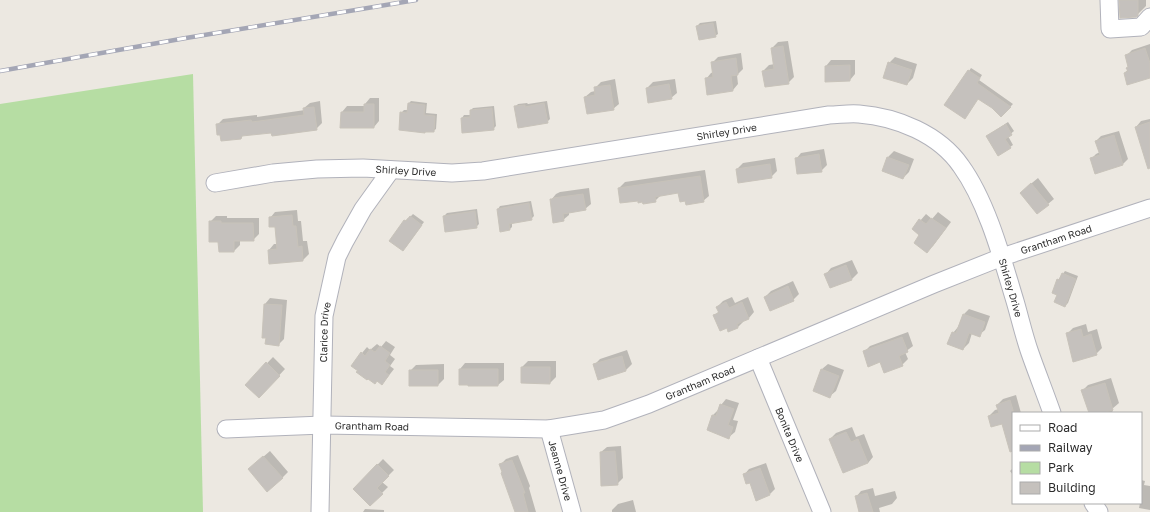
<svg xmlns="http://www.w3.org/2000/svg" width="1150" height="512" font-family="'Golos Text',sans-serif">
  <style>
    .green { fill: #b6dda3 }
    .shadow { fill: #0003 }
    .building { fill: #c5c1bd; stroke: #c8c3ba }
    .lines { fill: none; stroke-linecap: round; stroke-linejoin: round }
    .minor-casing { stroke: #b1b2bb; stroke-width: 19 }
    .minor { stroke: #fff; stroke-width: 17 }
    .rail-casing { stroke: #a4a6b5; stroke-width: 4.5 }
    .rail { stroke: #fff; stroke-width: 3; stroke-dasharray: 9; stroke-linecap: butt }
    .labels { text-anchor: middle; stroke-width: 3; stroke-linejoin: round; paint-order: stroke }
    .street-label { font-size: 10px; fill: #2d2d2d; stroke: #fff }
  </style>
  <rect width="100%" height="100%" fill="#ece8e1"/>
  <path class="green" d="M193,74L203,512H0V104Z"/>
  <path class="shadow" d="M1120,0H1146V6L1136,16Z
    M716,21L718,34L715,36L697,26L700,23Z
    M788,41L794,77L788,83L763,71L769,65L775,64L772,48L778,42Z
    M1150,44V76L1125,73L1128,69L1129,66L1126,56L1132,50Z
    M741,53L743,69L737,75L738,84L733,90L706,79L711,73L714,72L712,63L718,57Z
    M895,57L917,64L913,78L907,84L889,63Z
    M831,60H855V74L850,80L826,81V66Z
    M971,68L982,75L979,80L1013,104L1001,116L993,107L969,71Z
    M615,79L619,104L613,109L585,97L591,92L595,91V88L601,82Z
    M675,79L677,93L671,98L647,88L653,82Z
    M370,98H379V121L374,127L342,112L347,106H365V104Z
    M320,101L322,123L316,129L272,132L243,135L240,138L221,134L217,125L223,119L257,115V117L305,110L304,108L310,103Z
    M411,101L427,103L426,113L437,114L436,129L433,131L401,113L404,110H408V104Z
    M547,101L550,119L547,122L515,107L518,104L527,103L528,104Z
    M494,106L496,126L493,129L462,118L464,115H471V110L473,108Z
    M1150,119V157L1136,127L1141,121Z
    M1008,122L1014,131L1008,136L1013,145L1010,147L987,136Z
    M1119,131L1128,159L1123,164L1095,173L1091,159L1096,154L1100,152L1096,141L1101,136Z
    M824,149L827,165L821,171L796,159L801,153Z
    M894,151L914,159L909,172L903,178L883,170L888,157Z
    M775,158L777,171L771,177L737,169L743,163Z
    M705,170L709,196L703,201L686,200L679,192L661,195L655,201H643L619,188L625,182Z
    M1038,178L1054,199L1048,204L1027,187Z
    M589,188L591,204L585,209L569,212V215L563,220L551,200L556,194L560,192Z
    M531,201L534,216L531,219L512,222V227L510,229L498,209L500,206Z
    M477,209L479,224L476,227L444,216L447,213Z
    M297,210L298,221H301L303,241H307L309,254L303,260L269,250L274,244H277L276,226L270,218L275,212Z
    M938,212L951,222L933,246L927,251L921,235L913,229L926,214L932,219Z
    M413,214L424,222L406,247L405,221L408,218V219Z
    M216,216H227V218H259V234L253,240H240V245L234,251L219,241L210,222Z
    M852,260L858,273L852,279L844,283L826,274L831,268Z
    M1065,271L1078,276L1068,303L1065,306L1058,295V280Z
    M793,281L799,294L793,300L765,297L771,291Z
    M732,297L735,303L748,297L754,312L749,318L743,320V322L738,327H727L715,315L719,311L717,307L723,301Z
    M270,298L287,300L284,339L278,345L267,337L265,304Z
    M969,309L990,316L985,330L979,335L972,333L969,343L963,349L953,333L958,327L963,315Z
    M1086,324L1088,332L1097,329L1102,348L1096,354L1067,334L1073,328Z
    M908,332L913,346L905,352L908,359L902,365L880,361L864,352L870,346Z
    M386,341L395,347L390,355L395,359L390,366L394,369L387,378L362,353L367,347L370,350L377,344L381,347Z
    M627,350L632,364L626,370L594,365L600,359Z
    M273,357L285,369L259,397L246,385Z
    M528,361H556V377L550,383L522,367Z
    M465,363H504V380L498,385L460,384V369Z
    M444,364V379L438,385L410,371L416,365Z
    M828,364L844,370L836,391L830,396L814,390L822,369Z
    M1111,378L1119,403L1112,409L1113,411L1111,413H1090L1083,390L1088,385Z
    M1016,395L1021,413H1013V422L989,416L995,410L999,409L997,405L1003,399Z
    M726,399L739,403L733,420L738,421L735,432L729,437L708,430L713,415L719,409L721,405Z
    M852,427L856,437L864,434L873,457L868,463L830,439L836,433Z
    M621,446L623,478L617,484L601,452L607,447Z
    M270,451L288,472L282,478L255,464Z
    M518,455L530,486L529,488L536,512H516L500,465L506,459Z
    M383,459L394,470L382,482L388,487L370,505L354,489Z
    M766,463L775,489L770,494L750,482L744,475L749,469Z
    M1013,468V475L1010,471Z
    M1141,480L1145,481L1144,485L1150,486V510L1139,508L1140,503H1141Z
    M873,488L875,496L895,491L897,498L892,504L879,508L880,512H859L856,497L861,491Z
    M633,500L636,512H612V510L618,504Z
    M365,509L384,510V512H363Z"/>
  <path class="building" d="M1119,0H1138V16L1136,17L1120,18Z
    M713,23L716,37L699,40L696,26Z
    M783,46L789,84L765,87L762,71L774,69L771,48Z
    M1145,48L1150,63V78L1127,85L1124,73L1128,71L1126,68L1128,67L1125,55Z
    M736,58L738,75L731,76L733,91L707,95L705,78L713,77L711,62Z
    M888,62L912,70L907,85L883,78Z
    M850,65V81L825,82V66Z
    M968,70L980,78L977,83L1011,107L1001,117L992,108L978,99L965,119L944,105Z
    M669,84L672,99L648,103L646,88Z
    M610,85L614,110L587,114L584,97L595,95L594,87Z
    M408,103L425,105L424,115L435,116L434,132H425V133L399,130L400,112L407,113Z
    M544,103L548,123L518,128L514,106L525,105V107Z
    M364,104H374V128H340L341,112H364Z
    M314,107L317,130L272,136L271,133L242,136L241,139L221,141L220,135H217L216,124L251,120L252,122L304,115L303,108Z
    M492,108L494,130L462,133L461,118L470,117V110Z
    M1150,122V168L1148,169L1135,127Z
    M1006,124L1012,135L1005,139L1011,148L998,156L986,136Z
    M1114,135L1123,165L1095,174L1090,158L1100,155L1095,141Z
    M819,154L822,172L797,174L795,158Z
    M887,157L909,165L903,179L882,171Z
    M770,164L772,178L738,183L736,169Z
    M700,176L704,202L686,205L685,201L680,202L678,193L655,197L656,202L643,204L642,202L638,203V201L620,203L618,188Z
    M1031,183L1049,205L1037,214L1020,193Z
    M583,194L586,210L563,214L564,221L553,223L550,199H553V198Z
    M529,203L532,220L509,224L510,230L500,232L497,209Z
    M475,211L477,228L445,232L443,216Z
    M292,215L293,226H296L298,247L302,246L303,261L269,264L268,250L277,249L275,227H269V217Z
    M410,216L422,225L403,251L389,241L404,220L406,221Z
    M931,218L946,228L927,253L914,243L919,235L912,229L919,219L926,224Z
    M209,221H221V223H253L254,241H234V252H219L218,242H209Z
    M846,265L852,280L830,288L824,274Z
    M1062,273L1076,279L1065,307L1054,302L1057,295L1052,293L1057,279L1059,280Z
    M788,286L794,301L770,311L764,297Z
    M726,302L729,308L742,302L749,319L737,324L738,328L728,332L727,328L720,331L713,315L719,313L716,307Z
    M264,304L282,305L279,346L265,344L266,338H262Z
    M963,314L985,322L980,337L969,333L963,350L947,344L952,332L956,333Z
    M1081,329L1083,337L1091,334L1097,355L1073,362L1066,333Z
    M902,337L908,352L899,356L903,366L884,373L880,362L868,367L863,351Z
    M380,346L390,353L385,361L390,365L385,372L389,375L382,385L377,381L375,384L368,379L367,380L356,372L358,371L351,366L361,352L365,356L370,349L375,352Z
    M622,356L626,371L598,380L593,364Z
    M266,362L280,376L259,398L245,385Z
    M521,367H550V384L521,383Z
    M459,369H498V386H468V385H459Z
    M821,369L839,376L830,398L813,391Z
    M409,370H438V386H409Z
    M1105,383L1113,410L1103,413H1089L1081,390Z
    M1010,400L1013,410V451L1010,452L1002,424L991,427L988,416L999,413L996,405Z
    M720,404L734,409L728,425L733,427L729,439L707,430L712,415L716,416Z
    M846,432L851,442L858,439L868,463L843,473L829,439Z
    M615,451L618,485L601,486L600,452Z
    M263,456L283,478L267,492L248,469Z
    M512,460L525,493H523L528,512H515L501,473L502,472L499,464Z
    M377,464L389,476L377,488L383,494L370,506L353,489Z
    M760,468L770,495L756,501L750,483L746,484L743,474Z
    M867,493L873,512H859L855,496Z"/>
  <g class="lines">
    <g class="minor-casing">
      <g id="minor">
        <path d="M1109,0L1110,29L1141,27L1150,17"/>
        <path id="s1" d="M215,183L273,173L317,169L363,168L452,173L483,171L829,115C838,115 849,113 859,114C897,117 939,134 961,166C987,202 1002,258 1015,301C1020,318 1024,336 1030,353C1037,373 1045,393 1052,413"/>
        <path id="s2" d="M758,358L822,512"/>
        <path id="s3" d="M226,429L323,425L549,429L604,420L649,404L934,284L1002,257L1150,208"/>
        <path id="s4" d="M549,429L572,512"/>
        <path d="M1093,503L1099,512"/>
        <path id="s5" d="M320,512L324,316L337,257L345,241L363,209L391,170"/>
      </g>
    </g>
    <use href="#minor" class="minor"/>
    <g class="rail-casing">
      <path id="rail" d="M0,71L186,38L416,0"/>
    </g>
    <use href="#rail" class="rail"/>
  </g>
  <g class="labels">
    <g class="street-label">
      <text dy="4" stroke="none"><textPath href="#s1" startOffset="516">Shirley Drive</textPath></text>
      <text dy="4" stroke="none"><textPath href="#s1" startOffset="192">Shirley Drive</textPath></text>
      <text dy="4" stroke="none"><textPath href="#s3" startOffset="866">Grantham Road</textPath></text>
      <text dy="4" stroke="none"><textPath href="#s1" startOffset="900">Shirley Drive</textPath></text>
      <text dy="4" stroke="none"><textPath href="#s5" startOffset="180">Clarice Drive</textPath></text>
      <text dy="4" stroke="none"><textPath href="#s3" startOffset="482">Grantham Road</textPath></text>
      <text dy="4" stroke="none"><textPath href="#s3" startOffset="146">Grantham Road</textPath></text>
      <text dy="4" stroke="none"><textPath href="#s2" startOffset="83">Bonita Drive</textPath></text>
      <text dy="4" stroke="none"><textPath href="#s4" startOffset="43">Jeanne Drive</textPath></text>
    </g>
  </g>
  <rect x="1012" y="412" width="130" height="92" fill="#ffffff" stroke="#ababab"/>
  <rect x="1020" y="425" width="20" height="6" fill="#ffffff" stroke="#ababab"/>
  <text x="1048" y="432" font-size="12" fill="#2d2d2d">Road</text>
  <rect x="1020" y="445" width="20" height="6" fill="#a4a6b5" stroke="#ababab"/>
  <text x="1048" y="452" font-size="12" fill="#2d2d2d">Railway</text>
  <rect x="1020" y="462" width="20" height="12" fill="#b6dda3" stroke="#ababab"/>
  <text x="1048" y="472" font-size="12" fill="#2d2d2d">Park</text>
  <rect x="1020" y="482" width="20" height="12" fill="#c5c1bd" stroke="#ababab"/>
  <text x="1048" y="492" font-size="12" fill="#2d2d2d">Building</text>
</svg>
